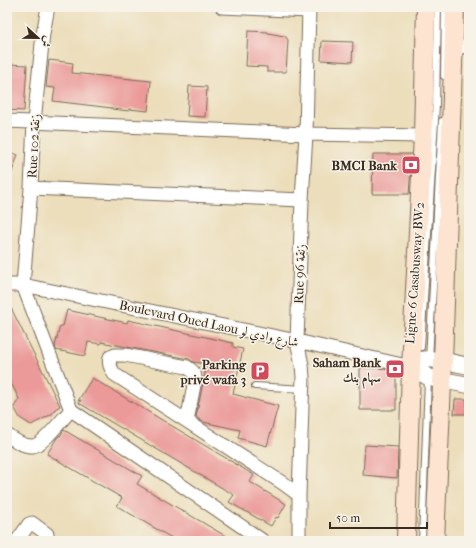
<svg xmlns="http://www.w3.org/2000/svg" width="476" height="548" font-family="'IM FELL French Canon',Amiri,serif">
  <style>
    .building { fill: #eb9a99 }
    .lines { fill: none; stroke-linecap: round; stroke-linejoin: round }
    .service-casing { stroke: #796955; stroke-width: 8 }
    .minor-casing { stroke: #796955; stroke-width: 15 }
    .tertiary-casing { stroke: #796955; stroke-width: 18 }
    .secondary-casing { stroke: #796955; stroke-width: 20 }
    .service { stroke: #fff; stroke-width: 6 }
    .minor { stroke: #fff; stroke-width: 13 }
    .tertiary { stroke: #fff; stroke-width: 16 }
    .secondary { stroke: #fde4d1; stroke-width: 18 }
    .labels { text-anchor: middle; stroke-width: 3; stroke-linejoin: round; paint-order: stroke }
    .street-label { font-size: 13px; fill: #3b2a1e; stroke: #f7f3e8 }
    .poi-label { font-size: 13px; font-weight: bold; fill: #3b2a1e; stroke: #f7f3e8; text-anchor: end }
  </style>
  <rect width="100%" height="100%" fill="#f7f3e8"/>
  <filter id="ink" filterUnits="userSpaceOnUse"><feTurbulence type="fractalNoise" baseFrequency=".025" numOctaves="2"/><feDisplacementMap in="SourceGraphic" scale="8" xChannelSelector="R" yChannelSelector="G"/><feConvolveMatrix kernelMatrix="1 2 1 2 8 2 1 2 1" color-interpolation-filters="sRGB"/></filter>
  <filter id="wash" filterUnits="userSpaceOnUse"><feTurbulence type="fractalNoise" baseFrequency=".012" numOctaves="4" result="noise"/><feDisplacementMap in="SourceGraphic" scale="16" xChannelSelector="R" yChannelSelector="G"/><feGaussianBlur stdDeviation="0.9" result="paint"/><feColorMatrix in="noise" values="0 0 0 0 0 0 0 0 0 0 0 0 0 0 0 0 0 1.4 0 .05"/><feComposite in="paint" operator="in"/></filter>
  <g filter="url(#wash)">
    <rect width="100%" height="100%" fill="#ecdebb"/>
    <g id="blocks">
      <path class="building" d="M248,31L268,32V33L284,36L286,37L288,40L286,72H267V67L246,66Z
        M322,41L353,42L352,62L321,60Z
        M49,60L73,63L72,73L151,81L148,111L129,109V111L112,109V108L53,101L55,88L46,87Z
        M7,64L27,65L24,111L7,110Z
        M189,86L207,87L205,117L187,116Z
        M7,151L18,155L8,183L7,182Z
        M373,154H412L409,194H372Z
        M7,300L60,406L55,409L52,414L31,425L20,418L14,407L19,399L7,375Z
        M67,310L127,323L128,320L233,343V347L243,349L233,394L278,406L267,446L238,438L240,430L203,422L196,417L207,364L193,362L189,359L101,342V344L88,342L85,356L56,350L55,346L60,326H63Z
        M360,368H380L396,372V410H360Z
        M92,378L254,475L250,482L286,504L278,518L276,517L271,526L229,502L234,495L79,403L81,400L78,401Z
        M455,399H467L466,414H454Z
        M64,430L142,476L137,484L234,541H177L117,506L122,498L47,454L57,438L60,435V436Z
        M365,445L398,447L397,478L363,475Z"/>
    </g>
  </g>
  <g filter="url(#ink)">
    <use href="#blocks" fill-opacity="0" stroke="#796955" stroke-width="1"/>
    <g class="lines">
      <g class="service-casing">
        <path id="service" d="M444,76L445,7
          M421,347L436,105L438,7
          M429,360L442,121
          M255,386L303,389
          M422,541L428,379"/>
      </g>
      <g class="minor-casing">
        <path id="minor" d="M48,7L43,34L34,122L31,188L23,285L71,410L263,541
          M222,7L309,11
          M454,46L469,47
          M7,121L306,134L423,136
          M31,188L302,200
          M7,285H23L297,341L411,367
          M187,421L195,380C195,373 193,371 187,367L125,355H115L110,357C108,364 111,368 114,374L284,484L299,495
          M7,435C14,440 24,447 33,446C43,445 63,418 71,410
          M17,541L29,524L32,523L47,534V537L45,541
          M299,541V495L303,377L302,365L297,341L302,200L306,134L309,7"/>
      </g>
      <g class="tertiary-casing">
        <path id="tertiary" d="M469,366C458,364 431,357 421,360C417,361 414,364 411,367L428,377L435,379L469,385"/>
      </g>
      <g class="secondary-casing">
        <path id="secondary" d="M406,541L411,367L423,136L426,7
          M435,541L443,361L455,7"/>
      </g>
      <use href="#service" class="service"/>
      <use href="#minor" class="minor"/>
      <use href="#tertiary" class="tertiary"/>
      <use href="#secondary" class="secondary"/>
    </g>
  </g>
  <defs>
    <g id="bank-square" transform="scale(1)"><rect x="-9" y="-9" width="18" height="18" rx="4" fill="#d1495b" stroke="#f7f3e8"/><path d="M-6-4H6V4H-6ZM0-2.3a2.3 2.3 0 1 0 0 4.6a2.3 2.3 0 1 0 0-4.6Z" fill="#fff"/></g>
    <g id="parking-square" transform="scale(1)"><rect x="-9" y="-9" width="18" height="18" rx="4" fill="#d1495b" stroke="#f7f3e8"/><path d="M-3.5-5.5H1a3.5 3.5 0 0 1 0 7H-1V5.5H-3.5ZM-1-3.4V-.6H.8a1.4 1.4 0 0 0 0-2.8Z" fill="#fff"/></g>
  </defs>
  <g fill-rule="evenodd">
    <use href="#bank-square" x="411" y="165"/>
    <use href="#bank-square" x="395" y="369"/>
    <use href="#parking-square" x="260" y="371"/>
  </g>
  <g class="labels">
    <g class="street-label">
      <text transform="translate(33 146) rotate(-87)" y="5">Rue 102 زنقة</text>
      <text transform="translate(414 273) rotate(-86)" y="5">Ligne 6 Casabusway BW2</text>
      <text transform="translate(299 274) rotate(-88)" y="5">Rue 96 زنقة</text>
      <text transform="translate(209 323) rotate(12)" y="5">Boulevard Oued Laou شارع وادي لو</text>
    </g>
    <g class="poi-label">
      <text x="397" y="170">BMCI Bank</text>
      <text x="381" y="367">Saham Bank<tspan x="381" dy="15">سهام بنك</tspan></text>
      <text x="246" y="369">Parking<tspan x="246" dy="15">privé wafa 3</tspan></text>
    </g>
  </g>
  <rect width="476" height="548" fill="none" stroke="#f7f3e8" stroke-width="24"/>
  <g transform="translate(38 38) rotate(112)" stroke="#f7f3e8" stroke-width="3" paint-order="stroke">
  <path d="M0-3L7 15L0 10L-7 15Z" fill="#3b2a1e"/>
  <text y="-6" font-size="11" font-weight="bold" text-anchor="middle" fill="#3b2a1e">ش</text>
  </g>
  <path d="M330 522v6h97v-6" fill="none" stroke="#3b2a1e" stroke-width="2"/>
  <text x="336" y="522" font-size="12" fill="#3b2a1e" stroke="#f7f3e8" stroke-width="3" paint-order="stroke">50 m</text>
</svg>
